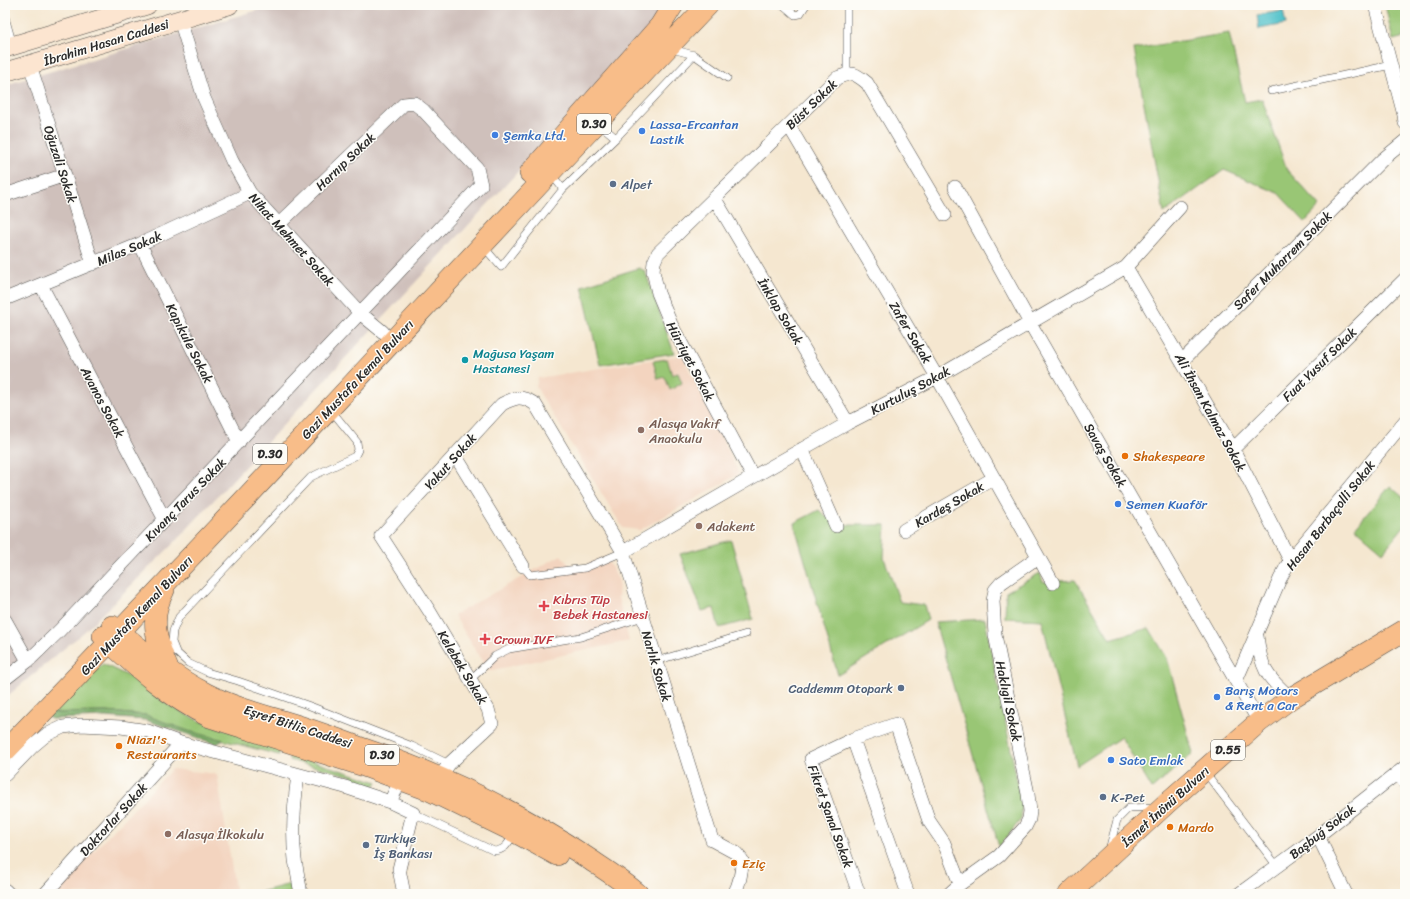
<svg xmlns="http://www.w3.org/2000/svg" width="1410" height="899" font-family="Sriracha,sans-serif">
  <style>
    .built { fill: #f3d4bf }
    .industrial { fill: #cfc0bb }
    .green { fill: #99c674; stroke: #627850 }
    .forest { fill: #7aab66; stroke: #526b48 }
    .water { fill: #55c3cb; stroke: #40777b }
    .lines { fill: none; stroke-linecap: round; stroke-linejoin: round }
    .lane-casing { stroke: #494744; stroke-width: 8 }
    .street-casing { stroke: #494744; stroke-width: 14 }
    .secondary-casing { stroke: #494744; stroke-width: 20 }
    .primary-casing { stroke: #494744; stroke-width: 22 }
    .lane { stroke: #fff; stroke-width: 7 }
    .street { stroke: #fff; stroke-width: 13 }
    .secondary { stroke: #fce5d0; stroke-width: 19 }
    .primary { stroke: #f8bd89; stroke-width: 21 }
    .shop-dot { fill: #3f7fe0; stroke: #fdfcf7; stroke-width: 1.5 }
    .service-dot { fill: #5c6f8a; stroke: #fdfcf7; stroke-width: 1.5 }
    .culture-dot { fill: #0f9aa8; stroke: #fdfcf7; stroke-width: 1.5 }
    .education-dot { fill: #8d6e63; stroke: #fdfcf7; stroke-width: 1.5 }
    .food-dot { fill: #e8710a; stroke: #fdfcf7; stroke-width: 1.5 }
    .health-dot { fill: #e0444e; stroke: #fdfcf7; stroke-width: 1.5 }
    .labels { text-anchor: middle; stroke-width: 3; stroke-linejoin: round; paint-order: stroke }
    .shield { fill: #fdfcf7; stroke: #6a6a68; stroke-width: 1 }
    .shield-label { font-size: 12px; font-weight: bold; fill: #2b2b2b }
    .street-label { font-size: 13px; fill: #2b2b2b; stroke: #fdfcf7 }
    .shop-label { font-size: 13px; fill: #366cbe; stroke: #fdfcf7; text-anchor: start }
    .service-label { font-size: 13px; fill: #4e5e75; stroke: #fdfcf7; text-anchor: start }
    .culture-label { font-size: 13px; fill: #0d838f; stroke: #fdfcf7; text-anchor: start }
    .education-label { font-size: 13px; fill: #785e54; stroke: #fdfcf7; text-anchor: start }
    .food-label { font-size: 13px; fill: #c56008; stroke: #fdfcf7; text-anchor: start }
    .health-label { font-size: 13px; fill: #be3a42; stroke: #fdfcf7; text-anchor: start }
  </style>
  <rect width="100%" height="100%" fill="#fdfcf7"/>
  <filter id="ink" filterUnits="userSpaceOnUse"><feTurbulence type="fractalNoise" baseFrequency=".025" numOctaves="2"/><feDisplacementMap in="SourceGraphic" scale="8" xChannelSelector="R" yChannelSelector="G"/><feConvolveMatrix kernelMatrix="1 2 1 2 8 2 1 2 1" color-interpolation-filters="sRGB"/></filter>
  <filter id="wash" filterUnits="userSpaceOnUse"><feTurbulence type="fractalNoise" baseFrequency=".012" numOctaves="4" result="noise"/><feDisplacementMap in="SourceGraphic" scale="16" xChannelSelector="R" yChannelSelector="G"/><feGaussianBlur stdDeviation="0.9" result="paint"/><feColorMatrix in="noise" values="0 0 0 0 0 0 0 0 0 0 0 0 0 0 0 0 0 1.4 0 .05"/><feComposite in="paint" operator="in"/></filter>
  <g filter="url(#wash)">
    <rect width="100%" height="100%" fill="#f5e7d0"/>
    <path class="built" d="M682,355L739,474L640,530L623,528L536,387L538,378Z
      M561,555L572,569L584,566L606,557L619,581L618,598L629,641L488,671L454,615Z
      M172,769L217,774L236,894H53Z"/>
    <path class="industrial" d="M275,5H666L652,27L175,542L85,631L5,698V85Z"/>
    <path class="green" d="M1385,5H1405V37L1393,40Z
      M1229,33L1245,102L1262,99L1287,170L1320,206L1305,222L1278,193L1224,170L1164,213L1134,49Z
      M639,268L645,271L674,353L600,365L582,286Z
      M667,359L672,375L678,373L682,383L670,390L665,377L658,379L653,361Z
      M1390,486L1405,499V525L1383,552L1355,528Z
      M819,510L826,517L840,516L845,525H886L884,558L900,602L924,605L928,620L838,675L794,523Z
      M731,540L753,619L719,628L714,608L702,611L680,554Z
      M1040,573L1043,582L1075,580L1110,639L1149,628L1167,658L1193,753L1152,789L1121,737L1077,766L1042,620L1005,618L1006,592Z
      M985,619L1022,806L1021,819L999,847L935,622Z
      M103,664L128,676L170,706L197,720L280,748L279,755L188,731L145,715L106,712L50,713Z
      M290,754L377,782L374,786L355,782L351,776L289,760Z
      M290,884L292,894H253Z"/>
    <path class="forest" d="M106,712L145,715L188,731L224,740L216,744L146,720L105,717L51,719L47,716L50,713Z"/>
    <path class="water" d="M1283,11L1286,24L1259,29L1257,15Z"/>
  </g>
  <g filter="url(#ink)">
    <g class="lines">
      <g class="lane-casing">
        <path id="lane" d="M783,5L795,15L800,14L806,5
          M847,5V73
          M5,17L13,45
          M672,49L694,55L727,78
          M1271,91L1391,65
          M616,138L694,55
          M551,174L563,189
          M483,246L501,267L563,189L616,138L598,123
          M331,410L357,442L358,450L355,456L311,477L179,617L173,631L172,642L176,652L188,663L207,672L238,681L310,706L412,746L449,764
          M523,566L530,575L585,568L623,552
          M656,661L746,634
          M471,679L495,656L509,649L581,637L643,617
          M1205,772L1277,866
          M413,813L494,851C505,850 508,844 514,834
          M1109,850L1117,820L1129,808L1156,807"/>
      </g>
      <g class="street-casing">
        <path id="street" d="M1375,5L1404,115L1405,123
          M180,20L204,98L232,161L250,193L360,313L383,332
          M30,65L93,264
          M789,126L937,377L1053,583
          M955,187L1030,323L1236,681L1259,722
          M5,195L65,175
          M715,199L848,423
          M140,244L239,442
          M1126,267L1233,449L1290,560
          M41,285L165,520
          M5,299L140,244L250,193
          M1182,361L1382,160L1405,141
          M802,449L836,526
          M1233,449L1405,279
          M455,455L523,566
          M753,477L671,324L658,293L653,271L654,262L658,253L837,78C852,71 855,73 867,83L945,215
          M904,530L994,478
          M623,552L753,477L848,423L937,377L1126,267L1180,207
          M5,620L28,661
          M1257,636C1261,668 1266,677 1291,698
          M5,679L28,661L59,631L481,185L477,168L423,110L414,103L404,104L278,225
          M1236,681L1280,579L1290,560L1405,421
          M853,739L811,759L859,894
          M1397,773L1405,783
          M5,775L33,746L46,735L63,727L81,725L121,727L148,731L181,743L345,787L390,802L413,813L399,869L404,894
          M298,775C294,803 292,832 295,860C297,871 299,883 301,894
          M436,783L449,764L492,724L488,709L430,612L381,536L502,404C516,397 521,395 535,404L623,552L712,840L736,853L742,860C742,873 740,883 734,894
          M390,802L401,779
          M1318,836L1346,894
          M960,884L999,856L1025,827L1029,819L1030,811L1028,794L995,635L993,601L995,590L1001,583L1038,557
          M5,890L9,894
          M45,894L181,743
          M908,894L853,739L896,724L929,821L944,843L960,884L949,894
          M1239,894L1318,836L1405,767"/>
      </g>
      <g class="secondary-casing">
        <path id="secondary" d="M5,48L147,5
          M5,72L229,5"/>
      </g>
      <g class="primary-casing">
        <path id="primary" d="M530,173L660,26L673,5
          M164,590C149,618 156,641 168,669
          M112,626C139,648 174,678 205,693C234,708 267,716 299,726C321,733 343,741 364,749C442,775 518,812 586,857C604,869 622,880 638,894
          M103,636C135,666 170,698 210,717L361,765L431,791L515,832L557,855
          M5,751C243,506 472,253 708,5
          M1069,894L1168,802L1259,722L1291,698L1405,630"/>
      </g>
      <use href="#lane" class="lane"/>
      <use href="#street" class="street"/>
      <use href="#secondary" class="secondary"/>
      <use href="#primary" class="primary"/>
    </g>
  </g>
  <g class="shop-dot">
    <circle cx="642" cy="131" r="4"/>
    <circle cx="495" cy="135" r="4"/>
    <circle cx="1118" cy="504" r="4"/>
    <circle cx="1217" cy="697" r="4"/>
    <circle cx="1111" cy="760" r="4"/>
  </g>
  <g class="service-dot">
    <circle cx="613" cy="184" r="4"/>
    <circle cx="901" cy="688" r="4"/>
    <circle cx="1103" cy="797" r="4"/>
    <circle cx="366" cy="845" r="4"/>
  </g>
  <circle class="culture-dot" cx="465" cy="360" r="4"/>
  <g class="education-dot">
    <circle cx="641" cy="430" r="4"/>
    <circle cx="699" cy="526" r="4"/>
    <circle cx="168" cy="834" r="4"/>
  </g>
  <g class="food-dot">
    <circle cx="1125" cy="456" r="4"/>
    <circle cx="119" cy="746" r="4"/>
    <circle cx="1170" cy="827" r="4"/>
    <circle cx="734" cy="863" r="4"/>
  </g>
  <g class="health-dot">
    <path d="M542 600h4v4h4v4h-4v4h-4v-4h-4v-4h4z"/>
    <path d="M483 633h4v4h4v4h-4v4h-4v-4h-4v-4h4z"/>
  </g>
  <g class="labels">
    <g class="shield">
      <rect x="577" y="114" width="34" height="20" rx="3"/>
      <rect x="253" y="444" width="34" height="20" rx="3"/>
      <rect x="1211" y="740" width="34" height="20" rx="3"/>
      <rect x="365" y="745" width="34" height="20" rx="3"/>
    </g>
    <g class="shield-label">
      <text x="594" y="128">D.30</text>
      <text x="270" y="458">D.30</text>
      <text x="1228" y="754">D.55</text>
      <text x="382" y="759">D.30</text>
    </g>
    <g class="street-label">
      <text transform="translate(106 42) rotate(-17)" y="5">İbrahim Hasan Caddesi</text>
      <text transform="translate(811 104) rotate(-44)" y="5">Büst Sokak</text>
      <text transform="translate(345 161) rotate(-44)" y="5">Harnıp Sokak</text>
      <text transform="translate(61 164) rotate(72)" y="5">Oğuzali Sokak</text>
      <text transform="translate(292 239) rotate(48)" y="5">Nihat Mehmet Sokak</text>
      <text transform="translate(129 248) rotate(-23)" y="5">Milas Sokak</text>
      <text transform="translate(1282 260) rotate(-45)" y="5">Safer Muharrem Sokak</text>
      <text transform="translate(781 311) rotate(59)" y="5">İnklap Sokak</text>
      <text transform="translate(911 332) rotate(59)" y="5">Zafer Sokak</text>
      <text transform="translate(190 343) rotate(63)" y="5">Kapıkule Sokak</text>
      <text transform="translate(691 361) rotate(62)" y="5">Hürriyet Sokak</text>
      <text transform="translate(1319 364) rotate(-45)" y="5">Fuat Yusuf Sokak</text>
      <text transform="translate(357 379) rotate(-47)" y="5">Gazi Mustafa Kemal Bulvarı</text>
      <text transform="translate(910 390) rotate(-28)" y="5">Kurtuluş Sokak</text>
      <text transform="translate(103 402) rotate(62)" y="5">Avanos Sokak</text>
      <text transform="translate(1211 412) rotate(61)" y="5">Ali İhsan Kalmaz Sokak</text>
      <text transform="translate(1106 455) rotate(60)" y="5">Savaş Sokak</text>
      <text transform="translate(450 461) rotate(-48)" y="5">Yakut Sokak</text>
      <text transform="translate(185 499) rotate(-46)" y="5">Kıvanç Tarus Sokak</text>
      <text transform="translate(949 504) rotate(-30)" y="5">Kardeş Sokak</text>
      <text transform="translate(1330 515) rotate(-52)" y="5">Hasan Barbaçolli Sokak</text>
      <text transform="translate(136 615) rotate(-47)" y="5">Gazi Mustafa Kemal Bulvarı</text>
      <text transform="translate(657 666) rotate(73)" y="5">Narlık Sokak</text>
      <text transform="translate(463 667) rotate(59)" y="5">Kelebek Sokak</text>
      <text transform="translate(1009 701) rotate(78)" y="5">Haklıgil Sokak</text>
      <text transform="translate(298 726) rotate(18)" y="5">Eşref Bitlis Caddesi</text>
      <text transform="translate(1165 806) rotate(-42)" y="5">İsmet İnönü Bulvarı</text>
      <text transform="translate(831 816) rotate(70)" y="5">Fikret Şanal Sokak</text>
      <text transform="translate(113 819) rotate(-48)" y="5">Doktorlar Sokak</text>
      <text transform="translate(1322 831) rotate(-38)" y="5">Başbuğ Sokak</text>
    </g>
    <g class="shop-label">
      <text x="650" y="129">Lassa-Ercantan<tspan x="650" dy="15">Lastik</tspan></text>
      <text x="503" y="140">Şemka Ltd.</text>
      <text x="1126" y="509">Semen Kuaför</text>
      <text x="1225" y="695">Barış Motors<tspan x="1225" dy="15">&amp; Rent a Car</tspan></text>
      <text x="1119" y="765">Sato Emlak</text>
    </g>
    <g class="service-label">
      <text x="621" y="189">Alpet</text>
      <text x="893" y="693" text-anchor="end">Caddemm Otopark</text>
      <text x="1111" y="802">K-Pet</text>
      <text x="374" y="843">Türkiye<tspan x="374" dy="15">İş Bankası</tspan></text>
    </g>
    <g class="culture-label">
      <text x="473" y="358">Mağusa Yaşam<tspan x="473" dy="15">Hastanesi</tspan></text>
    </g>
    <g class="education-label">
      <text x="649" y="428">Alasya Vakıf<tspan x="649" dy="15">Anaokulu</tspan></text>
      <text x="707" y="531">Adakent</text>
      <text x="176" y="839">Alasya İlkokulu</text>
    </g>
    <g class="food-label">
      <text x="1133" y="461">Shakespeare</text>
      <text x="127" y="744">Niazi's<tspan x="127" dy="15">Restaurants</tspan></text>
      <text x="1178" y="832">Mardo</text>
      <text x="742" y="868">Eziç</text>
    </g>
    <g class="health-label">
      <text x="553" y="604">Kıbrıs Tüp<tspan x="553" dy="15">Bebek Hastanesi</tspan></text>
      <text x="494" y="644">Crown IVF</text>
    </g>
  </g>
  <rect width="1410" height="899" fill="none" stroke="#fdfcf7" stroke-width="20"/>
</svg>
